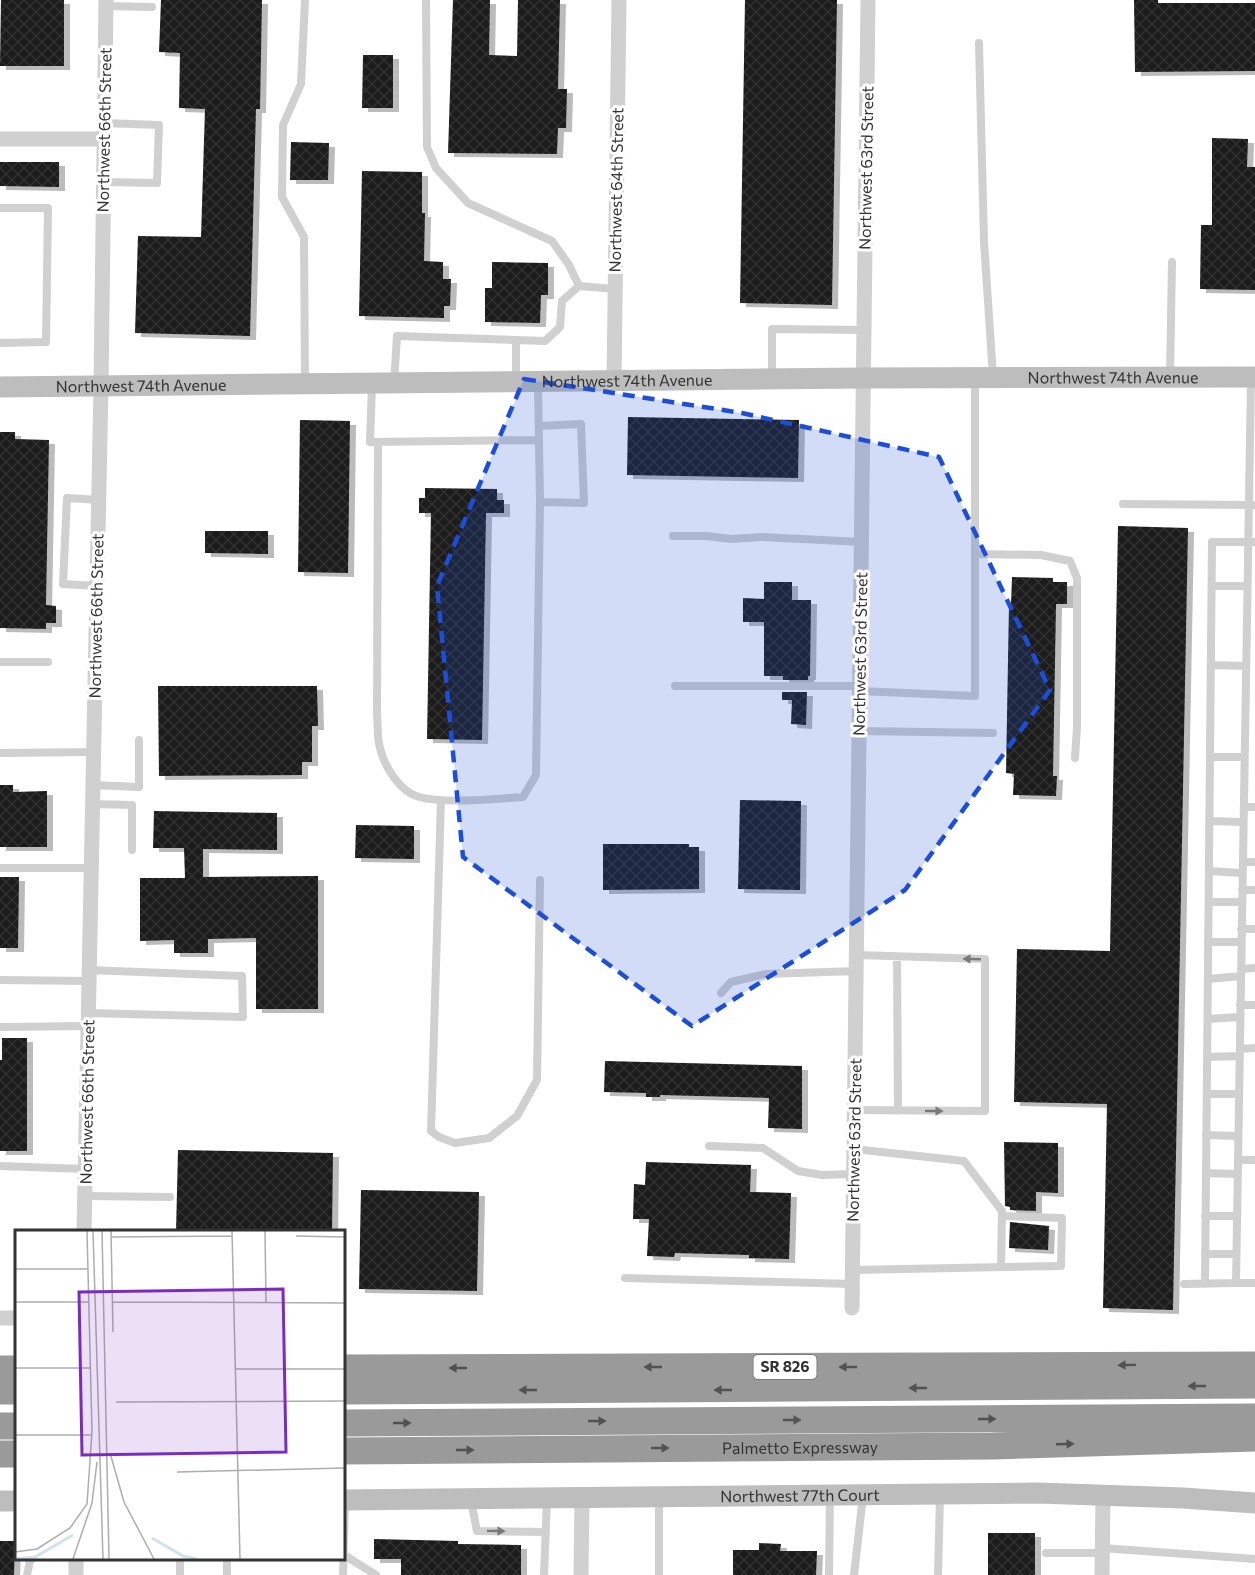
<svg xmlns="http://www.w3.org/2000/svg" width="1255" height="1575" font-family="Commissioner,sans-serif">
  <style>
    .building { fill: url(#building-cross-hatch); filter: url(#shadow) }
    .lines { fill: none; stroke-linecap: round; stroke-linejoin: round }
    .lane { stroke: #d0d0d0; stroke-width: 8 }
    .street { stroke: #d0d0d0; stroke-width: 15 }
    .secondary { stroke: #bdbdbd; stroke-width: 21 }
    .highway { stroke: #9a9a9a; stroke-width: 27 }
    .oneway { fill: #7a7a7a }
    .oneway2 { fill: #525252 }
    .marked { fill: #1d4ed8; fill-opacity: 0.2; stroke: #1d4ed8; stroke-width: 4.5; stroke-dasharray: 12 8; stroke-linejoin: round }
    .labels { text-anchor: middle; stroke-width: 6; stroke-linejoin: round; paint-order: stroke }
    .shield { fill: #fff; stroke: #707070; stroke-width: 1.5 }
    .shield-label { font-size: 15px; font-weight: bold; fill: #333 }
    .street-label { font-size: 16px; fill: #333; stroke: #fff }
    .inset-river { fill: none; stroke: #cfe2ee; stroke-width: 3 }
    .inset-road { fill: none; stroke: #adadad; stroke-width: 1.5 }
    .view { fill: #7b2cbf; fill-opacity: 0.15; stroke: #7b2cbf; stroke-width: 3 }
    .inset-edge { fill: none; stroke: #333; stroke-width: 3 }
  </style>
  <defs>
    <pattern id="building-cross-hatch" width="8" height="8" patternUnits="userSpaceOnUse" patternTransform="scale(1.5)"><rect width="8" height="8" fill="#1a1a1a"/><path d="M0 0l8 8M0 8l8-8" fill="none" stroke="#333"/></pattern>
    <filter id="shadow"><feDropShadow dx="6" dy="4" stdDeviation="0" flood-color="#0004"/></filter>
  </defs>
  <rect width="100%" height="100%" fill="#fff"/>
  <path class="building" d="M1,0H64V66H0Z
    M161,0H262L260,109H256L250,336L135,333L138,236L201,237L205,109L179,108L180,53L159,52Z
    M453,0H490L489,55L517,56L518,0H560L558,89H567L566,128H558L557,154L448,153Z
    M745,0H837L832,305L740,303Z
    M1134,0H1158V3H1255V71L1135,72Z
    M363,55H393V108H362Z
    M1212,138L1248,139L1247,167H1255V290L1200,289L1201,225H1212Z
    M291,142L329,143L328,180H290Z
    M0,162H59V187L0,186Z
    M362,171L422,172V213H425L424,261L443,262V279H451L450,306H444V318L359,316Z
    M492,262L548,263V295H541L540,323L485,322V288H492Z
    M628,417L799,420L798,478L627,475Z
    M300,420L350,421L348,573L298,572Z
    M0,432H15V439L49,440L46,605L56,606V623H46V629L0,628Z
    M425,488L497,489V500H504V513H486L482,740L427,739L431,513H419V498H425Z
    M1118,526L1188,528L1173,1310L1103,1308L1107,1104L1014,1102L1017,949L1110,951Z
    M205,531H268V554L205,553Z
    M1012,577L1053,578V582H1067V604H1056L1053,776H1057L1056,796L1013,795L1014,774L1006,773L1009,604H1011Z
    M764,582H792V600H811L810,676H808V680H783V676H764V622H743V598L764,599Z
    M158,686H317L318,726H312V762H302V775L159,776Z
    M782,692H807L806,725L791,724L792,700H782Z
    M0,785H13V792L47,791V847H0Z
    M740,800L801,801L800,890L738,889Z
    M154,811L277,813V850L203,849V877L318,876V1009H256V938L208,939V953H174V940L140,941V878H185L184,848H153Z
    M356,825L414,826V859L355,858Z
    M603,844H689V847H699V889L603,890Z
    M0,877H19L18,948H0Z
    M2,1038H27V1151H0V1060H2Z
    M605,1061L802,1066V1129L768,1128L769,1098L660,1095V1097H646V1093L604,1092Z
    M1004,1142L1058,1143V1193L1036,1192V1211L1010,1210V1207L1005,1206Z
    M178,1150L333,1153L332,1232H176Z
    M646,1162L751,1165L750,1192L791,1193L789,1259L749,1258V1255L675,1253L674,1257L647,1256L649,1219H633L634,1184L645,1185Z
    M361,1190L479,1192L477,1291L359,1289Z
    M1010,1222L1049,1226L1048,1250L1009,1248Z
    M988,1533H1035V1575H988Z
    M374,1539L458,1541V1544L521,1545V1575H401V1559H374Z
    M0,1541H15L14,1575H0Z
    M759,1543L781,1544L780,1551H817L816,1575H733V1550H759Z"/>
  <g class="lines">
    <path class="lane" d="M426,0L427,147L436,168L468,203L552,241L569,265L579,286
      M105,6L152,7
      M979,43L984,241L993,377
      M103,182L157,183L159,125L104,123
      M0,208H48L46,342L0,343
      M516,340L545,341L560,327L562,301L579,286L615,289
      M1170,376L1172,262
      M772,378V329L865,330
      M305,383L304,237L282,197L283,125L301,84L305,0
      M394,383L397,336L516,340V381
      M538,383L540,502L584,503L581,424L539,426
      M372,385L370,442L539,440
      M378,442L377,715C378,725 377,738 380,748C384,766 400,792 419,797C445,804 495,799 523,797L536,775L540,502
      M1123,504L1255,505
      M673,536H706L731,539L762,537L862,542
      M975,554L1041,555L1070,561L1077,578V727L1075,758
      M97,586L63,584L67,498L99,500
      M1212,586H1247
      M0,662H48
      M1211,665L1246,666
      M675,686H859
      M859,691L975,696V380
      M859,731L993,733
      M0,753L94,752
      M1210,757H1244
      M93,785L139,787V740
      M441,800L431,1131L439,1137L455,1143L489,1138L517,1116L537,1080L540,880
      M93,804L132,805V850
      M1244,807H1255
      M1210,821L1243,822
      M1243,862H1255
      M0,868H91
      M1209,871L1242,873
      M1242,890H1255
      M1209,902H1242
      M1241,929H1255
      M1208,942H1241
      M897,957L898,1111
      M1241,969L1255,968
      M1208,979L1241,976
      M0,980L89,981
      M721,993L731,982L766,974L857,971
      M1240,1005H1255
      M88,1013L243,1017L242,976L89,970
      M1208,1019L1240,1017
      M0,1027L88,1026
      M1240,1049L1255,1048
      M1207,1057L1240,1056
      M1207,1094H1239
      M855,1110L985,1111V959L857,955
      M1206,1135L1238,1136
      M709,1146L763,1148L798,1171L822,1175L854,1174
      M854,1149L964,1161L1002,1211L1001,1267
      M1238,1160H1255
      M0,1166L85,1169
      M1206,1173L1237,1174
      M85,1196L170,1197
      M1205,1216H1237
      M1205,1254H1236
      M852,1270L1061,1266L1062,1218L1002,1216
      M625,1278L852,1284
      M1236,1283H1255
      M1184,1284L1236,1283L1251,379
      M1205,1284L1212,542H1255
      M471,1501L477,1531L546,1532
      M1102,1548L1255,1559
      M1046,1553H1102
      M344,1555L376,1575
      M180,1558V1575
      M27,1575L30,1561L33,1558
      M227,1575V1558
      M343,1575L345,1502
      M544,1575L547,1499
      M659,1575V1499
      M829,1575L830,1496
      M854,1575L863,1496
      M938,1575L940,1496"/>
    <path class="street" d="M0,139H103
      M614,381L619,0
      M84,1232L101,386L106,0
      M852,1308L868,0
      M0,1318H16
      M76,1575V1558
      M581,1575L582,1497
      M1102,1575L1103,1495"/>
    <g class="secondary">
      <path id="s1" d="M0,387L864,378L1255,377"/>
      <path id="s2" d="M344,1500L1038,1493L1183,1498L1255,1503"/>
      <path d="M0,1501H16"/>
    </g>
    <g class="highway">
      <path d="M344,1368L1255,1365"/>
      <path d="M0,1369H16"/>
      <path d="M0,1391H16"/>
      <path d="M344,1391L1255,1385"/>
      <path d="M344,1423L1255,1417"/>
      <path d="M0,1426H16"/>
      <path id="s3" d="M344,1451L993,1446L1255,1438"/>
      <path d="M0,1454H16"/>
    </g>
  </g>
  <defs><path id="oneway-solid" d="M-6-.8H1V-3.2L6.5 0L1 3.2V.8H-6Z" transform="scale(1.5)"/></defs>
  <g class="oneway">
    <use href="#oneway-solid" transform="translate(972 959) rotate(-178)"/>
    <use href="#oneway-solid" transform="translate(934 1111)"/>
    <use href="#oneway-solid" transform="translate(496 1531) rotate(1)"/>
  </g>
  <g class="oneway2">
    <use href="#oneway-solid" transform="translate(1127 1365) rotate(179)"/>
    <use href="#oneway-solid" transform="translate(653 1367) rotate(180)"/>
    <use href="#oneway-solid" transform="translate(848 1367) rotate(180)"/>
    <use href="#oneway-solid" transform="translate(458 1368) rotate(180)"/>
    <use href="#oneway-solid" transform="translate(1197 1386) rotate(180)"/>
    <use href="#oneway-solid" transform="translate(918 1388) rotate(180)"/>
    <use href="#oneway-solid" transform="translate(528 1390) rotate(180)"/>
    <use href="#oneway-solid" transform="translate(723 1390) rotate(180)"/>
    <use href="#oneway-solid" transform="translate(987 1419)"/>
    <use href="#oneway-solid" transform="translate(792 1420)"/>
    <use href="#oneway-solid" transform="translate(597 1421)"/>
    <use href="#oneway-solid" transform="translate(402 1423)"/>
    <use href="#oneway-solid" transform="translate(1065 1444) rotate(-2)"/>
    <use href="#oneway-solid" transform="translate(660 1448)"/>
    <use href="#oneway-solid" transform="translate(465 1450)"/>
  </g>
  <path class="marked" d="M524,379L742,413L939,457L1050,690L905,890L692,1026L463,857L437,586Z"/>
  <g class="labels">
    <rect class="shield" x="753.5" y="1355" width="63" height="24" rx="4.5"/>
    <g class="shield-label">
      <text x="785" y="1372">SR 826</text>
    </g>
    <g class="street-label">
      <text transform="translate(104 130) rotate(-89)" y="6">Northwest 66th Street</text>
      <text transform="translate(866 168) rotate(-89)" y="6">Northwest 63rd Street</text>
      <text transform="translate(616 190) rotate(-89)" y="6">Northwest 64th Street</text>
      <text dy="6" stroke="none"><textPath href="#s1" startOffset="1113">Northwest 74th Avenue</textPath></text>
      <text dy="6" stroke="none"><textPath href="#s1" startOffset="627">Northwest 74th Avenue</textPath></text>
      <text dy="6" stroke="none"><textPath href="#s1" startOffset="141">Northwest 74th Avenue</textPath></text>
      <text transform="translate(96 616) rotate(-89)" y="6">Northwest 66th Street</text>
      <text transform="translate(860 654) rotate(-89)" y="6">Northwest 63rd Street</text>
      <text transform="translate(87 1102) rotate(-89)" y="6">Northwest 66th Street</text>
      <text transform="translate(854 1140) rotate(-89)" y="6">Northwest 63rd Street</text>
      <text dy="6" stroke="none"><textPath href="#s3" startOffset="456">Palmetto Expressway</textPath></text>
      <text dy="6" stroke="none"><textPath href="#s2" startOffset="456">Northwest 77th Court</textPath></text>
    </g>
  </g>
  <g transform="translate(15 1230)">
    <rect width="330" height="330" fill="#fff"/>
    <path class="inset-river" d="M137,308L168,326L182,329M0,329L20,327L58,305"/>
    <path class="inset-road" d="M78,1L88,329M87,1L94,329M96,1L98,102M217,1L225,329M250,1L251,72M281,6L330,7M96,7L217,6M0,39H73M0,72H74M98,72L330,73M0,138H76M221,139H330M101,172L330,171M0,205H76M95,223L109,272L139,329M162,242L330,238M0,322L22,319L55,298L72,274L77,201L72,1M58,329L77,273L82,232"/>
    <path class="view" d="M268,59L271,222L67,225L64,62Z"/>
    <rect width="330" height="330" class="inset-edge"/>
  </g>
</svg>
